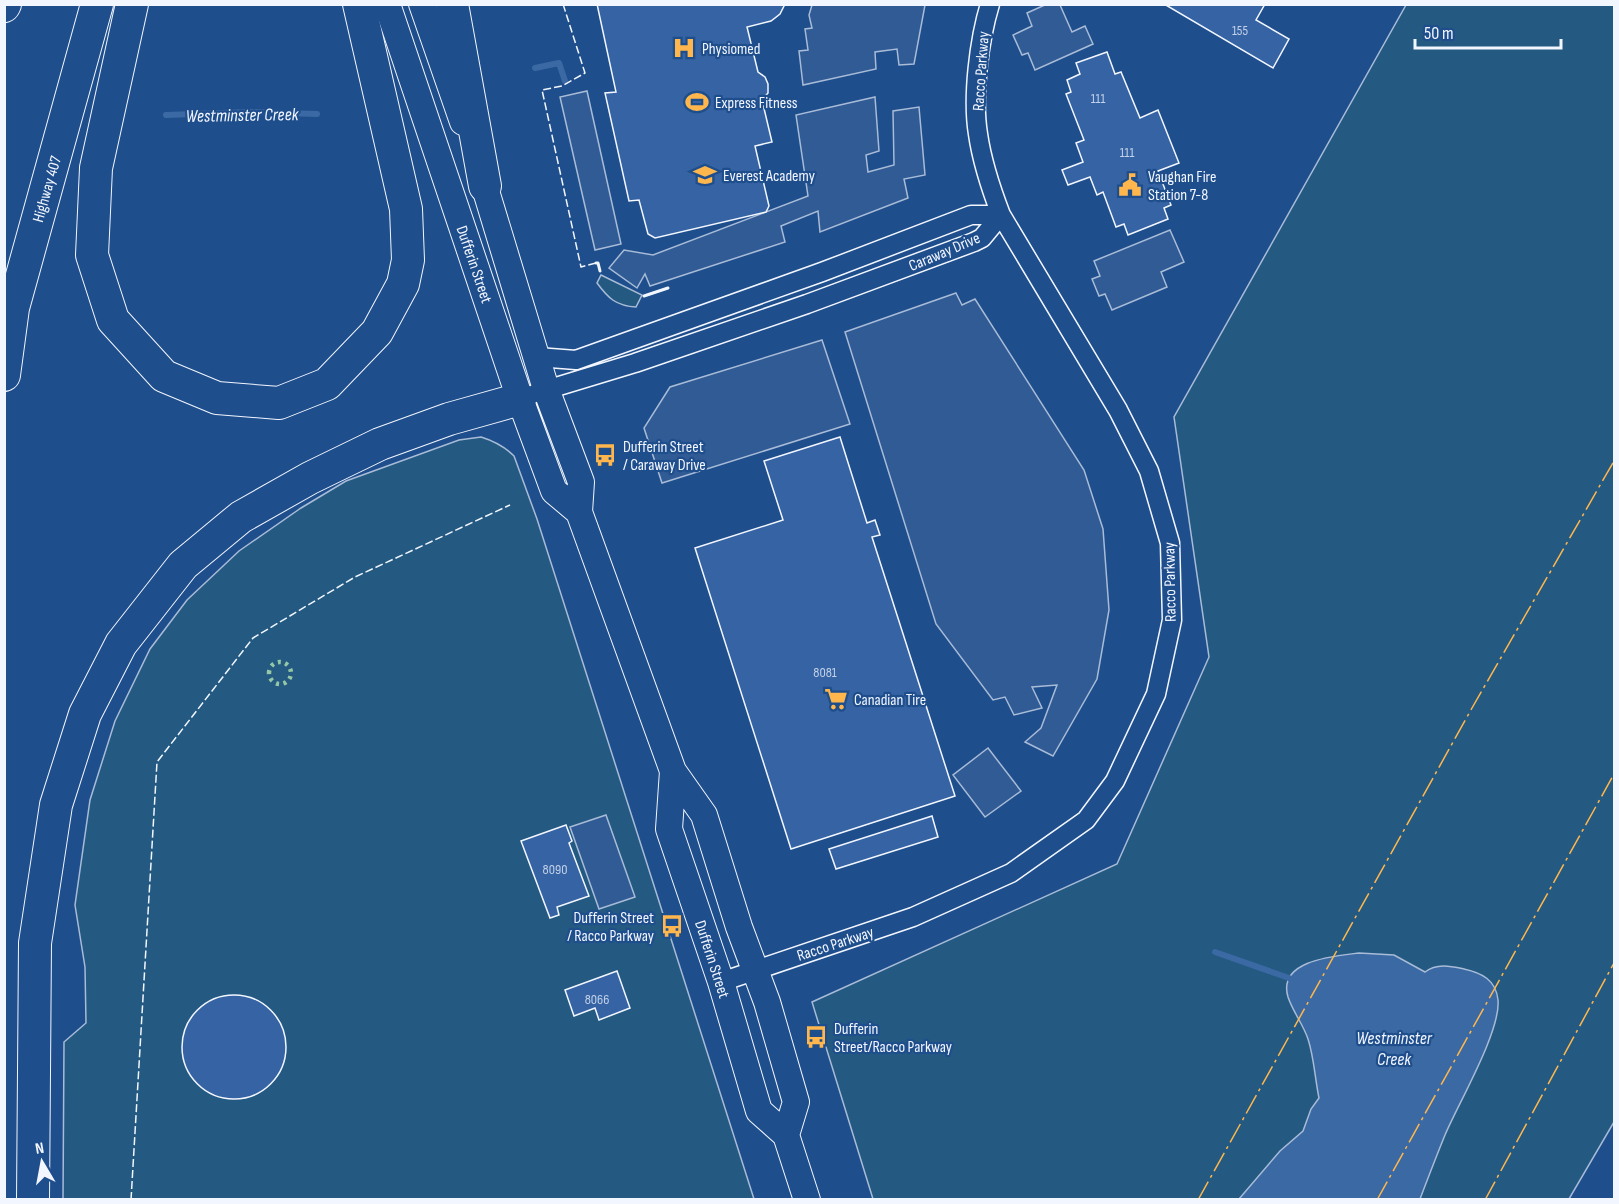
<svg xmlns="http://www.w3.org/2000/svg" width="1619" height="1204" font-family="'Sofia Sans Condensed',sans-serif">
  <style>
    .green { fill: #245a82; stroke: #a8bbd7; stroke-width: 1.5 }
    .parking { fill: #305b95; stroke: #a8bbd7; stroke-width: 1.5 }
    .water { fill: #3b69a3; stroke: #a8bbd7; stroke-width: 1.5 }
    .lines { fill: none; stroke-linecap: round; stroke-linejoin: round }
    .stream { stroke: #3b69a3; stroke-width: 6 }
    .building { fill: #3563a3; stroke: #f2f6ff; stroke-width: 1.5 }
    .minor-casing { stroke: #f2f6ff; stroke-width: 21 }
    .secondary-casing { stroke: #f2f6ff; stroke-width: 28 }
    .motorway-casing { stroke: #f2f6ff; stroke-width: 34 }
    .minor { stroke: #1f4e8c; stroke-width: 18 }
    .secondary { stroke: #1f4e8c; stroke-width: 26 }
    .motorway { stroke: #1f4e8c; stroke-width: 32 }
    .hedge { stroke: #97c8a6; stroke-width: 4.5; stroke-dasharray: 3 4.5; stroke-linecap: butt }
    .fence { stroke: #f2f6ff; stroke-width: 1.5; stroke-dasharray: 8 3; stroke-linecap: butt }
    .wall { stroke: #f2f6ff; stroke-width: 3 }
    .power { stroke: #ffb74d; stroke-width: 1.5; stroke-dasharray: 21 4.5 3 4.5; stroke-linecap: butt }
    .labels { text-anchor: middle; stroke-width: 4.5; stroke-linejoin: round; paint-order: stroke }
    .number-label { font-size: 14px; fill: #c3d1e8 }
    .poi-label { font-size: 16px; fill: #f2f6ff; stroke: #1f4e8c; text-anchor: start }
    .street-label { font-size: 16px; fill: #f2f6ff; stroke: #1f4e8c }
    .water-label { font-size: 18px; font-style: italic; fill: #f2f6ff; stroke: #1f4e8c }
  </style>
  <rect width="100%" height="100%" fill="#1f4e8c"/>
  <path class="green" d="M1406,5H1614V1122L1569,1199H873L812,1002L1117,864L1209,657L1174,417Z
    M601,275L642,295L636,307C616,306 608,298 597,283Z
    M481,437C494,441 504,446 514,456L537,519L754,1199L63,1200L64,1042L86,1023L85,967L75,905L90,800L115,721L150,649L187,600L239,551L301,508L346,481L459,440Z"/>
  <path class="parking" d="M1047,4L1060,5L1072,32L1085,26L1093,44L1035,70L1028,53L1022,55L1013,35L1032,26L1027,13Z
    M812,5H925L914,64L899,65L897,49L875,52L876,69L803,85L799,51L808,50L805,29L812,28L809,15Z
    M587,91L621,244L595,250L560,97Z
    M875,97L879,151L866,155L868,172L894,165L893,111L919,107L925,175L904,179L908,198L820,232L818,211L781,226L785,242L650,286L645,274L637,288L609,268L624,250L653,255L808,196L796,115Z
    M1170,230L1184,262L1161,272L1167,287L1112,310L1105,294L1099,296L1092,279L1100,276L1094,261Z
    M956,293L962,305L975,299L1084,470L1103,529L1109,610L1097,679L1053,756L1025,742L1041,728L1057,685L1032,687L1042,708L1014,715L1005,697L993,700L936,624L845,332Z
    M822,340L850,424L662,483L644,428L670,387Z
    M988,748L1021,791L985,817L953,775Z
    M606,815L635,897L599,909L570,827Z"/>
  <path class="water" d="M1359,953L1394,955L1425,972C1437,963 1450,966 1464,969C1482,973 1496,980 1498,1000C1501,1031 1458,1104 1445,1135C1436,1157 1428,1178 1420,1199H1239L1280,1151L1303,1131L1311,1109L1319,1098C1315,1079 1314,1057 1308,1039C1303,1024 1293,1012 1288,997C1277,960 1335,956 1359,953Z"/>
  <g class="lines">
    <path class="stream" d="M535,68L559,63L565,81
      M166,115L250,112L317,114
      M1215,952L1289,978L1296,983"/>
  </g>
  <path class="building" d="M597,4H785L780,14L771,21L747,27L758,72L765,77L768,84V93L762,100L772,142L755,146L769,206L766,212L655,238L648,234L639,200L629,201L605,93L616,92Z
    M1164,4H1265L1256,20L1289,39L1273,68Z
    M1107,52L1115,74L1121,72L1140,118L1158,110L1179,163L1158,171L1171,205L1164,208L1168,219L1128,235L1124,224L1116,227L1103,192L1097,195L1090,177L1068,185L1062,170L1083,162L1076,143L1084,140L1066,94L1071,92L1067,80L1080,74L1076,63Z
    M840,437L867,523L875,520L880,535L872,537L955,796L791,849L695,548L783,520L764,461Z
    M932,816L938,837L836,869L829,849Z
    M566,825L572,841L569,843L589,896L557,907L559,915L550,918L521,841Z
    M617,971L630,1008L599,1020L595,1008L574,1016L565,990Z
    M182 1047a52 52 0 1 1 104 0a52 52 0 1 1-104 0Z"/>
  <g class="lines">
    <g class="minor-casing">
      <path id="minor" d="M537,357L576,360L822,272L971,215H1001
        M536,393L635,363L807,304L974,242L982,238L1001,215
        M721,982L913,917L1011,873L1086,820L1115,781L1156,694L1172,620L1170,543L1149,471L1118,410L1001,215C991,189 982,162 978,134C972,97 979,40 990,4"/>
    </g>
    <g class="secondary-casing">
      <path id="secondary" d="M387,4L520,399L554,491L579,512
        M422,4L463,122
        M479,168L546,389L581,482L579,512L673,771L704,815L739,927L767,1002L796,1102L786,1135
        M673,771L669,829L721,982L759,1111L786,1135L807,1200"/>
    </g>
    <g class="motorway-casing">
      <path id="motorway" d="M132,4L96,168L92,255L113,320L164,376L217,398L279,403L327,384L377,332L403,284L408,260L406,209L359,4
        M452,4L485,186
        M4,6L5,4
        M4,375L13,308L97,4
        M33,1200L35,943L56,805L85,714L121,644L183,565L241,517L310,478L380,444L449,419L520,399"/>
    </g>
    <use href="#minor" class="minor"/>
    <use href="#secondary" class="secondary"/>
    <use href="#motorway" class="motorway"/>
    <path class="hedge" d="M269 673a11 11 0 1 1 22 0a11 11 0 1 1-22 0Z"/>
    <path class="fence" d="M563,4L585,73L562,86L542,90L581,267L596,263
      M131,1200L157,762L253,638L355,577L510,505"/>
    <path class="wall" d="M596,263H598L600,271
      M644,296L668,288"/>
    <path class="power" d="M1198,1200L1472,708L1614,461
      M1377,1200L1614,774
      M1485,1200L1614,963"/>
  </g>
  <defs>
    <g id="hospital-bare" transform="scale(1.8)"><path d="M-5-5h3v3.5h4V-5h3V5h-3V1.5h-4V5h-3Z" fill="#ffb74d" stroke="#1f4e8c" stroke-width="2.5" paint-order="stroke"/></g>
    <g id="stadium-bare" transform="scale(1.8)"><path d="M0-5a6.5 5 0 1 0 0 10a6.5 5 0 1 0 0-10ZM-3.5-1.8h7v3.6h-7Z" fill="#ffb74d" stroke="#1f4e8c" stroke-width="2.5" paint-order="stroke"/></g>
    <g id="school-bare" transform="scale(1.8)"><path d="M0-5L7-2L0 1L-7-2ZM-4 1L0 2.5L4 1V4Q0 6-4 4Z" fill="#ffb74d" stroke="#1f4e8c" stroke-width="2.5" paint-order="stroke"/></g>
    <g id="civic-bare" transform="scale(1.8)"><path d="M-.6-6.5H3V-4.5H.6V-3L4-1V1h2V6H-6V1h2V-1L-.6-3ZM-1.2 2.5V6h2.4V2.5Z" fill="#ffb74d" stroke="#1f4e8c" stroke-width="2.5" paint-order="stroke"/></g>
    <g id="bus-bare" transform="scale(1.8)"><path d="M-5-6H5V4H4V6H2V4H-2V6H-4V4H-5ZM-3.5-4V0h7V-4ZM-3.5 1.2v1.5H-2V1.2ZM2 1.2v1.5H3.5V1.2Z" fill="#ffb74d" stroke="#1f4e8c" stroke-width="2.5" paint-order="stroke"/></g>
    <g id="supermarket-bare" transform="scale(1.8)"><path d="M-6-5.5h2.5l.6 2H6L4.5 2H-2.5L-4.4-4H-6ZM-1.5 3.2a1.3 1.3 0 1 0 .1 0ZM3 3.2a1.3 1.3 0 1 0 .1 0Z" fill="#ffb74d" stroke="#1f4e8c" stroke-width="2.5" paint-order="stroke"/></g>
  </defs>
  <g fill-rule="evenodd">
    <use href="#hospital-bare" x="684" y="48"/>
    <use href="#stadium-bare" x="697" y="102"/>
    <use href="#school-bare" x="705" y="175"/>
    <use href="#civic-bare" x="1130" y="185"/>
    <use href="#bus-bare" x="605" y="455"/>
    <use href="#supermarket-bare" x="836" y="699"/>
    <use href="#bus-bare" x="672" y="926"/>
    <use href="#bus-bare" x="816" y="1037"/>
  </g>
  <g class="labels">
    <g class="number-label">
      <text x="1240" y="35">155</text>
      <text x="1098" y="103">111</text>
      <text x="1127" y="157">111</text>
      <text x="825" y="677">8081</text>
      <text x="555" y="874">8090</text>
      <text x="597" y="1004">8066</text>
    </g>
    <g class="poi-label">
      <text x="702" y="54">Physiomed</text>
      <text x="715" y="108">Express Fitness</text>
      <text x="723" y="181">Everest Academy</text>
      <text x="1148" y="182">Vaughan Fire<tspan x="1148" dy="18">Station 7-8</tspan></text>
      <text x="623" y="452">Dufferin Street<tspan x="623" dy="18">/ Caraway Drive</tspan></text>
      <text x="854" y="705">Canadian Tire</text>
      <text x="654" y="923" text-anchor="end">Dufferin Street<tspan x="654" dy="18">/ Racco Parkway</tspan></text>
      <text x="834" y="1034">Dufferin<tspan x="834" dy="18">Street/Racco Parkway</tspan></text>
    </g>
    <g class="street-label">
      <text transform="translate(980 71) rotate(-86)" y="6">Racco Parkway</text>
      <text transform="translate(46 189) rotate(-74)" y="6">Highway 407</text>
      <text transform="translate(944 251) rotate(-23)" y="6">Caraway Drive</text>
      <text transform="translate(475 264) rotate(71)" y="6">Dufferin Street</text>
      <text transform="translate(1169 582) rotate(-91)" y="6">Racco Parkway</text>
      <text transform="translate(835 943) rotate(-18)" y="6">Racco Parkway</text>
      <text transform="translate(713 959) rotate(72)" y="6">Dufferin Street</text>
    </g>
    <g class="water-label">
      <text transform="translate(242 115) rotate(-1)" y="6">Westminster Creek</text>
      <text x="1394" y="1044">Westminster<tspan x="1394" dy="21">Creek</tspan></text>
    </g>
  </g>
  <rect width="1619" height="1204" fill="none" stroke="#f2f6ff" stroke-width="12"/>
  <g transform="translate(42 1162) rotate(350)" stroke="#1f4e8c" stroke-width="4.5" paint-order="stroke">
  <path d="M0-4.5L10 22L0 15L-10 22Z" fill="#f2f6ff"/>
  <text y="-9" font-size="16" font-weight="bold" text-anchor="middle" fill="#f2f6ff">N</text>
  </g>
  <path d="M1415 39v9h146v-9" fill="none" stroke="#f2f6ff" stroke-width="3"/>
  <text x="1424" y="39" font-size="18" fill="#f2f6ff" stroke="#1f4e8c" stroke-width="4.5" paint-order="stroke">50 m</text>
</svg>
